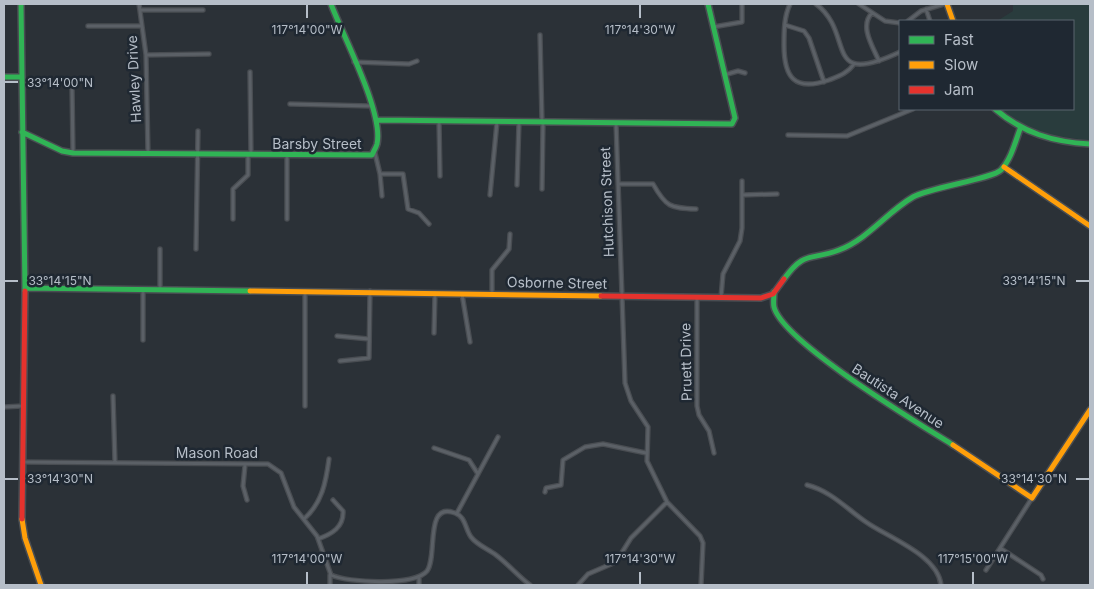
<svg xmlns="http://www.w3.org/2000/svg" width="1094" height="589" font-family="Inter,sans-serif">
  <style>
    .green { fill: #293c3d }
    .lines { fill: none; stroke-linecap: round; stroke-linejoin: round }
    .street-casing { stroke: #494d52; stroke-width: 5.5 }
    .fast-casing { stroke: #494d52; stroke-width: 8 }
    .slow-casing { stroke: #494d52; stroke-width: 8 }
    .jam-casing { stroke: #494d52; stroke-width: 8 }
    .street { stroke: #5b6066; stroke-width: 3 }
    .fast { stroke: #30b455; stroke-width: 5 }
    .slow { stroke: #ff9f0a; stroke-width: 5 }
    .jam { stroke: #e5322d; stroke-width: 5 }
    .ticks { fill: none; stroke: #b6bec8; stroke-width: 2 }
    .labels { text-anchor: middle; stroke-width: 5; stroke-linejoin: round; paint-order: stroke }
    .street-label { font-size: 14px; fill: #b6bec8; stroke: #1f2832 }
    .ticks-label { font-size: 12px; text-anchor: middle; fill: #b6bec8; stroke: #1f2832; stroke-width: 5; stroke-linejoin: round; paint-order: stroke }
  </style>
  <rect width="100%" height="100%" fill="#2b3137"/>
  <path class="green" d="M1013,4H1090V140C1056,138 1024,130 997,109H1073V21H997L1013,11Z"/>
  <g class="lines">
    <g class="street-casing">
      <path id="street" d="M139,4L146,55L148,153
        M790,4C784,17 784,31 784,45C784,77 794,92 829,80C839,76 848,73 854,64
        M816,4C856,34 821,89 900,52
        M859,4L885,21L900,23
        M926,9L930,21
        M140,10H203
        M872,13C859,26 873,47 879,61
        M908,21L921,11L944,4
        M785,25L804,31L809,38L824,82
        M88,26H142
        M713,27L742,22V4
        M540,35L542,122
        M146,55L209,54
        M354,62L409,64L417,61
        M250,72L251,154
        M724,75L738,71L745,73
        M72,87L73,153
        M290,104L371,106
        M439,121L440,176
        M616,123L625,383L631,401L648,427L647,461L667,502L700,536L703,543L701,585
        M788,135L847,136L913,109
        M375,153L380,174L382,196
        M287,155V219
        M380,174H403L408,209L419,213L429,224
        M618,184H653C666,207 670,208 696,209
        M517,185L519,122
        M542,189L543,122
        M490,195L497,122
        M742,195L777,194
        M233,219V189L248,175V154
        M160,249V289
        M196,249L198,131
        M143,289V340
        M305,291V406
        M462,294L470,342
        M492,294V270L509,249L510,234
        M697,297V406L699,415L709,431L714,453
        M721,297L723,274L740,241L742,228V181
        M434,333L435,293
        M337,336L369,339
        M340,361L369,358L370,291
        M113,396L115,463
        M4,407L22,406
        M434,448L469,460L478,474
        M22,462L268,464L281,473L294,507L317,536L331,575C348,583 415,586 427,571C438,556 424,501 455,513C466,517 465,529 471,537C477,545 488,549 496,555C508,564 518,576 530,585
        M245,465L243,486L247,500
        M807,485C831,491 847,509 866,522C887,537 938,555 941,585
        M545,492L546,488L561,485L563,460L585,447L603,444L646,453
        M457,513L498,437
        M304,519C322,503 326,482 329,459
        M318,539C332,534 344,527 343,511L333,500
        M1000,548L1041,575L1043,579
        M986,570L1032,498
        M330,575V585
        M419,585V578
        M578,585L588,574L616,562L631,538L667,502"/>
    </g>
    <g class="fast-casing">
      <path id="fast" d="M21,4L25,291
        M4,77H21
        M995,109C1023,133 1053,142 1090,144
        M377,120L732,124L735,118L708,4
        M22,132L62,151L73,153L372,155C373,152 376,148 377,144C384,113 343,36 331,4
        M784,279C805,250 810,261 839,250C868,239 887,212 913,197C931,187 992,179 1001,170C1011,159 1015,143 1020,129
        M25,288L250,291
        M774,292C774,297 773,303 774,307C783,342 918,423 953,445"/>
    </g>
    <g class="slow-casing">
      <path id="slow" d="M947,4L953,21
        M1004,167L1090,226
        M250,291L601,296
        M953,445L1032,498L1090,410
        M22,519L25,538L41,585"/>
    </g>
    <g class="jam-casing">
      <path id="jam" d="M601,296L761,298L773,294L784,279
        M22,519L25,291"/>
    </g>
    <use href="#street" class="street"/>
    <use href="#fast" class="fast"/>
    <use href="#slow" class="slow"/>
    <use href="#jam" class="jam"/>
  </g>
  <path class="ticks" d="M307,5V18M640,5V18M5,82H18M5,281H18M1076,281H1089M5,479H18M1076,479H1089M307,572V584M640,572V584M973,572V584"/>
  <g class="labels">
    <g class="street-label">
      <text transform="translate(134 79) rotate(-93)" y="5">Hawley Drive</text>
      <text x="317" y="149">Barsby Street</text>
      <text transform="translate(607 202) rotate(-92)" y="5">Hutchison Street</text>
      <text transform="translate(557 283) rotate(1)" y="5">Osborne Street</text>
      <text transform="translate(686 362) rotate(-91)" y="5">Pruett Drive</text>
      <text transform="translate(898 396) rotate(33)" y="5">Bautista Avenue</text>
      <text x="217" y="458">Mason Road</text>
    </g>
  </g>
  <g class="ticks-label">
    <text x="307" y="34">117°14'00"W</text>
    <text x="640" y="34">117°14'30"W</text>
    <text x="60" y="87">33°14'00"N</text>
    <text x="1034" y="285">33°14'15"N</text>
    <text x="60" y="285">33°14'15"N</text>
    <text x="1034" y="483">33°14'30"N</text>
    <text x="60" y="483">33°14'30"N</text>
    <text x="307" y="563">117°14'00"W</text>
    <text x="640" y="563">117°14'30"W</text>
    <text x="973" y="563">117°15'00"W</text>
  </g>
  <rect width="1094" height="589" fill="none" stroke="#b6bec8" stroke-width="10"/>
  <rect x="899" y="20" width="175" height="90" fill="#1f2832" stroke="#5b646e"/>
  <rect x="909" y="36" width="25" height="8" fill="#30b455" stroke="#5b646e"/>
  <text x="944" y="45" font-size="15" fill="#b6bec8">Fast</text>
  <rect x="909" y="61" width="25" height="8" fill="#ff9f0a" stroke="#5b646e"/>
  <text x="944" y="70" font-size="15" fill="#b6bec8">Slow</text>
  <rect x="909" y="86" width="25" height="8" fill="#e5322d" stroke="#5b646e"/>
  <text x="944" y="95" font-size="15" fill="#b6bec8">Jam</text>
</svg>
